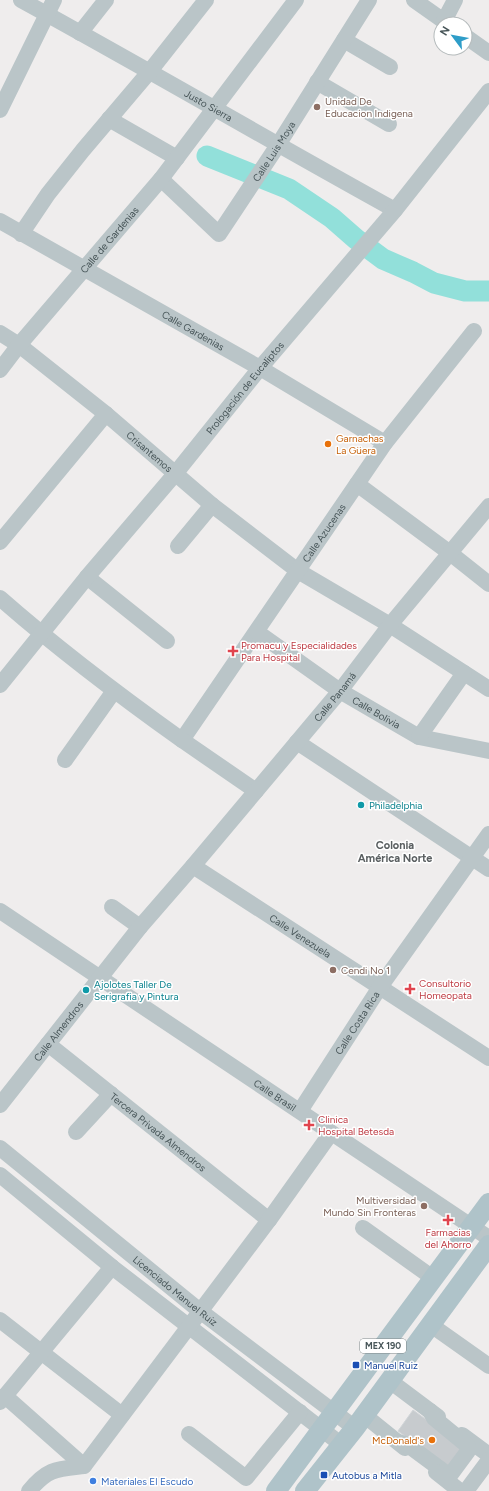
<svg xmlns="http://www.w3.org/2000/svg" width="489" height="1491" font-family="Figtree,sans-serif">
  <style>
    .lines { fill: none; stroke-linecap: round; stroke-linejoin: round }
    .river { stroke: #92e0da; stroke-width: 21 }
    .building { fill: #c7cbce; stroke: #d1d5d8 }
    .minor { stroke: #bac5c8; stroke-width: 16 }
    .major { stroke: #afc3c9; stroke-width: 20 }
    .education-dot { fill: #8d6e63; stroke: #fff; stroke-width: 1.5 }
    .food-dot { fill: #e8710a; stroke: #fff; stroke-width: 1.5 }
    .health-dot { fill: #e0444e; stroke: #fff; stroke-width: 1.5 }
    .culture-dot { fill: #0f9aa8; stroke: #fff; stroke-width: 1.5 }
    .transit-dot { fill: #1a4fb4; stroke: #fff; stroke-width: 1.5 }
    .shop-dot { fill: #3f7fe0; stroke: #fff; stroke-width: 1.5 }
    .labels { text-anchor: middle; stroke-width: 3; stroke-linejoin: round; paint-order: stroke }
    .shield { fill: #fff; stroke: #7e888a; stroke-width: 1 }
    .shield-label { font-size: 9px; font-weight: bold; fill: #475558 }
    .education-label { font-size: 10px; fill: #785e54; stroke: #fff; text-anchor: start }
    .street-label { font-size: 10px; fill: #475558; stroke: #fff }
    .food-label { font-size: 10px; fill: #c56008; stroke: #fff; text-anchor: start }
    .health-label { font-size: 10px; fill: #be3a42; stroke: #fff; text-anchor: start }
    .culture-label { font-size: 10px; fill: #0d838f; stroke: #fff; text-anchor: start }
    .transit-label { font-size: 10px; fill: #164399; stroke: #fff; text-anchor: start }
    .shop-label { font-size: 10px; fill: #366cbe; stroke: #fff; text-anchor: start }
    .neighbourhood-label { font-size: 11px; font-weight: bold; fill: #5a5f61; stroke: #fff }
  </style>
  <rect width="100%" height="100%" fill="#efeded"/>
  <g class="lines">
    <path class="river" d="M207,156L289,189L332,218L356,239L383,259L413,272L434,283L465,291H489"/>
  </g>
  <path class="building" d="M413,1410L465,1448L450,1469L398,1431Z"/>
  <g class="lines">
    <g class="minor">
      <path id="s1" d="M21,0C147,69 270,141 395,210"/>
      <path d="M414,0L448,24"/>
      <path d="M444,21L455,0"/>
      <path d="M80,33L106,0"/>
      <path d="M465,36L489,53"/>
      <path d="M344,40L390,67"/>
      <path d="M317,82L389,124"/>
      <path d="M0,110L54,0"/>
      <path d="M109,119L177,158"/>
      <path id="s2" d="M161,179L219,234L278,145L369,0"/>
      <path id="s3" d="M0,221L260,368L385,443"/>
      <path d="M21,234L48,194L83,150L150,71L206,0"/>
      <path id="s4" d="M0,333L19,345L106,414L212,505L298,571L390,625L489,689"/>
      <path id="s5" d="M0,370L19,345L161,179L296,0"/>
      <path d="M357,484L450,553L489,584"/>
      <path d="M0,542L106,414"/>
      <path d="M178,546L212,505"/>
      <path d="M87,577L167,641"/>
      <path id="s6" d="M0,598C58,649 119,695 182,740L385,443L474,331"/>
      <path id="s7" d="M257,632L340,691L419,737L489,751"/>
      <path id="s8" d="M0,685L87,577L175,474L260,368L395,210L489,91"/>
      <path d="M419,737L464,673"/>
      <path d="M182,740L256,791"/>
      <path d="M297,742L489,869"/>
      <path d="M65,760L114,691"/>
      <path id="s9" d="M193,866L489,1058"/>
      <path d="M112,907L140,927"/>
      <path id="s10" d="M0,911L489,1238"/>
      <path id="s11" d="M48,1044L269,1220"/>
      <path id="s12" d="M0,1105L140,927L193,866L340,691L390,625L489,506"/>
      <path id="s13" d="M300,1111L380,987L489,834"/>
      <path d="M76,1132L111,1094"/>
      <path id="s14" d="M0,1148L200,1311L355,1428"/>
      <path d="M0,1175L112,1267L342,1445"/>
      <path d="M363,1228L433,1278"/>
      <path d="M0,1320L122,1415"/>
      <path d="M431,1325L489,1366"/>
      <path d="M390,1381L438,1417"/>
      <path d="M5,1396L84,1466"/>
      <path d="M0,1402L112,1267"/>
      <path d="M364,1415L405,1448"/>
      <path d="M189,1434L246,1478L300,1412"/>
      <path d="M462,1435L489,1455"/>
      <path d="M398,1442L408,1445L447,1474H451L468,1451V1446L434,1418L430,1411"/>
      <path d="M436,1472L460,1491"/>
      <path d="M29,1491C48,1468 57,1469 84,1466L269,1220L331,1133"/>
      <path d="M466,1491L489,1460"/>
    </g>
    <path class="major" d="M276,1491L489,1203
      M305,1491L355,1428L489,1245"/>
  </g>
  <g class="education-dot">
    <circle cx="317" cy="107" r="4"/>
    <circle cx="333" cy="970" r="4"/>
    <circle cx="424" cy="1206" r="4"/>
  </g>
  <g class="food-dot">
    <circle cx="328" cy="444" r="4"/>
    <circle cx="432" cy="1440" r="4"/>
  </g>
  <g class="health-dot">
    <path d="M231 645h4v4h4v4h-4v4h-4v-4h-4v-4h4z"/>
    <path d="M408 983h4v4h4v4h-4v4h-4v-4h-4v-4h4z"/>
    <path d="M307 1119h4v4h4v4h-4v4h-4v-4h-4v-4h4z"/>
    <path d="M446 1214h4v4h4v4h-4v4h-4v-4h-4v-4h4z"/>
  </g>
  <g class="culture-dot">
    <circle cx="361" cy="805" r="4"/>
    <circle cx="86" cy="990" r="4"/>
  </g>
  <g class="transit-dot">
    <rect x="352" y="1361" width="8" height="8" rx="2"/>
    <rect x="320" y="1471" width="8" height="8" rx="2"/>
  </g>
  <circle class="shop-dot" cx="93" cy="1481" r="4"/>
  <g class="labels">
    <rect class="shield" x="360" y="1339" width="46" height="14" rx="3"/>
    <g class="shield-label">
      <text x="383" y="1349">MEX 190</text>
    </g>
    <g class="education-label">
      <text x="325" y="105">Unidad De<tspan x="325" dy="12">Educacion Indigena</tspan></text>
      <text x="341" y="974">Cendi No 1</text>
      <text x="416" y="1204" text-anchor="end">Multiversidad<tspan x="416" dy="12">Mundo Sin Fronteras</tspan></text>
    </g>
    <g class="street-label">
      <text dy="4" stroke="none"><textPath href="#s1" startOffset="215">Justo Sierra</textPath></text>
      <text dy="4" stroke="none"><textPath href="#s2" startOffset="179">Calle Luis Moya</textPath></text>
      <text dy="4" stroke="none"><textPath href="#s5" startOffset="170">Calle de Gardenias</textPath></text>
      <text dy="4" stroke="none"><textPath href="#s3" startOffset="222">Calle Gardenias</textPath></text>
      <text dy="4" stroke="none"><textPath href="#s8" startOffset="385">Prologación de Eucaliptos</textPath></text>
      <text dy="4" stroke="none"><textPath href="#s4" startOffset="191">Crisantemos</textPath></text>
      <text dy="4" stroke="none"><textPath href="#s6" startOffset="482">Calle Azucenas</textPath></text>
      <text dy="4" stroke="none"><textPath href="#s12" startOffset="528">Calle Panamá</textPath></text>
      <text dy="4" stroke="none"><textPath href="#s7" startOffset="144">Calle Bolivia</textPath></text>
      <text dy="4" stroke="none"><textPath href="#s9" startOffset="128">Calle Venezuela</textPath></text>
      <text dy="4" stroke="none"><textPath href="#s13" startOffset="105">Calle Costa Rica</textPath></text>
      <text dy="4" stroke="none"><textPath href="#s12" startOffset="94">Calle Almendros</textPath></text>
      <text dy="4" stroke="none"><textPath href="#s10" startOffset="331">Calle Brasil</textPath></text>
      <text dy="4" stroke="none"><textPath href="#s11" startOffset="141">Tercera Privada Almendros</textPath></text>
      <text dy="4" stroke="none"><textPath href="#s14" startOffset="226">Licenciado Manuel Ruiz</textPath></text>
    </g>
    <g class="food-label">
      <text x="336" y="442">Garnachas<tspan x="336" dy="12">La Güera</tspan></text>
      <text x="424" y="1444" text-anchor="end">McDonald's</text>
    </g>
    <g class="health-label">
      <text x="241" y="649">Promacu y Especialidades<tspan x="241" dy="12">Para Hospital</tspan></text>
      <text x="419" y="987">Consultorio<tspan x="419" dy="12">Homeopata</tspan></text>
      <text x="318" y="1123">Clinica<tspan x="318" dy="12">Hospital Betesda</tspan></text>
      <text x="448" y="1236" text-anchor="middle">Farmacias<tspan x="448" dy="12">del Ahorro</tspan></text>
    </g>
    <g class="culture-label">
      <text x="369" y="809">Philadelphia</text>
      <text x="94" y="988">Ajolotes Taller De<tspan x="94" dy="12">Serigrafia y Pintura</tspan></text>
    </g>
    <g class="transit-label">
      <text x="364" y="1369">Manuel Ruiz</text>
      <text x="332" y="1479">Autobus a Mitla</text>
    </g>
    <g class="shop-label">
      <text x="101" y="1485">Materiales El Escudo</text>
    </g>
    <g class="neighbourhood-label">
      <text x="395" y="849">Colonia<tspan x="395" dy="13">América Norte</tspan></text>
    </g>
  </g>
  <g transform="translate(453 36) rotate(302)"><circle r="19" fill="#ffffff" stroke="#b5bbbc"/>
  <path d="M0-3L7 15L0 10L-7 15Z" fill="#2e9dc8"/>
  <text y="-6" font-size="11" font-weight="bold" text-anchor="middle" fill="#475558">N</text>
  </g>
</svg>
